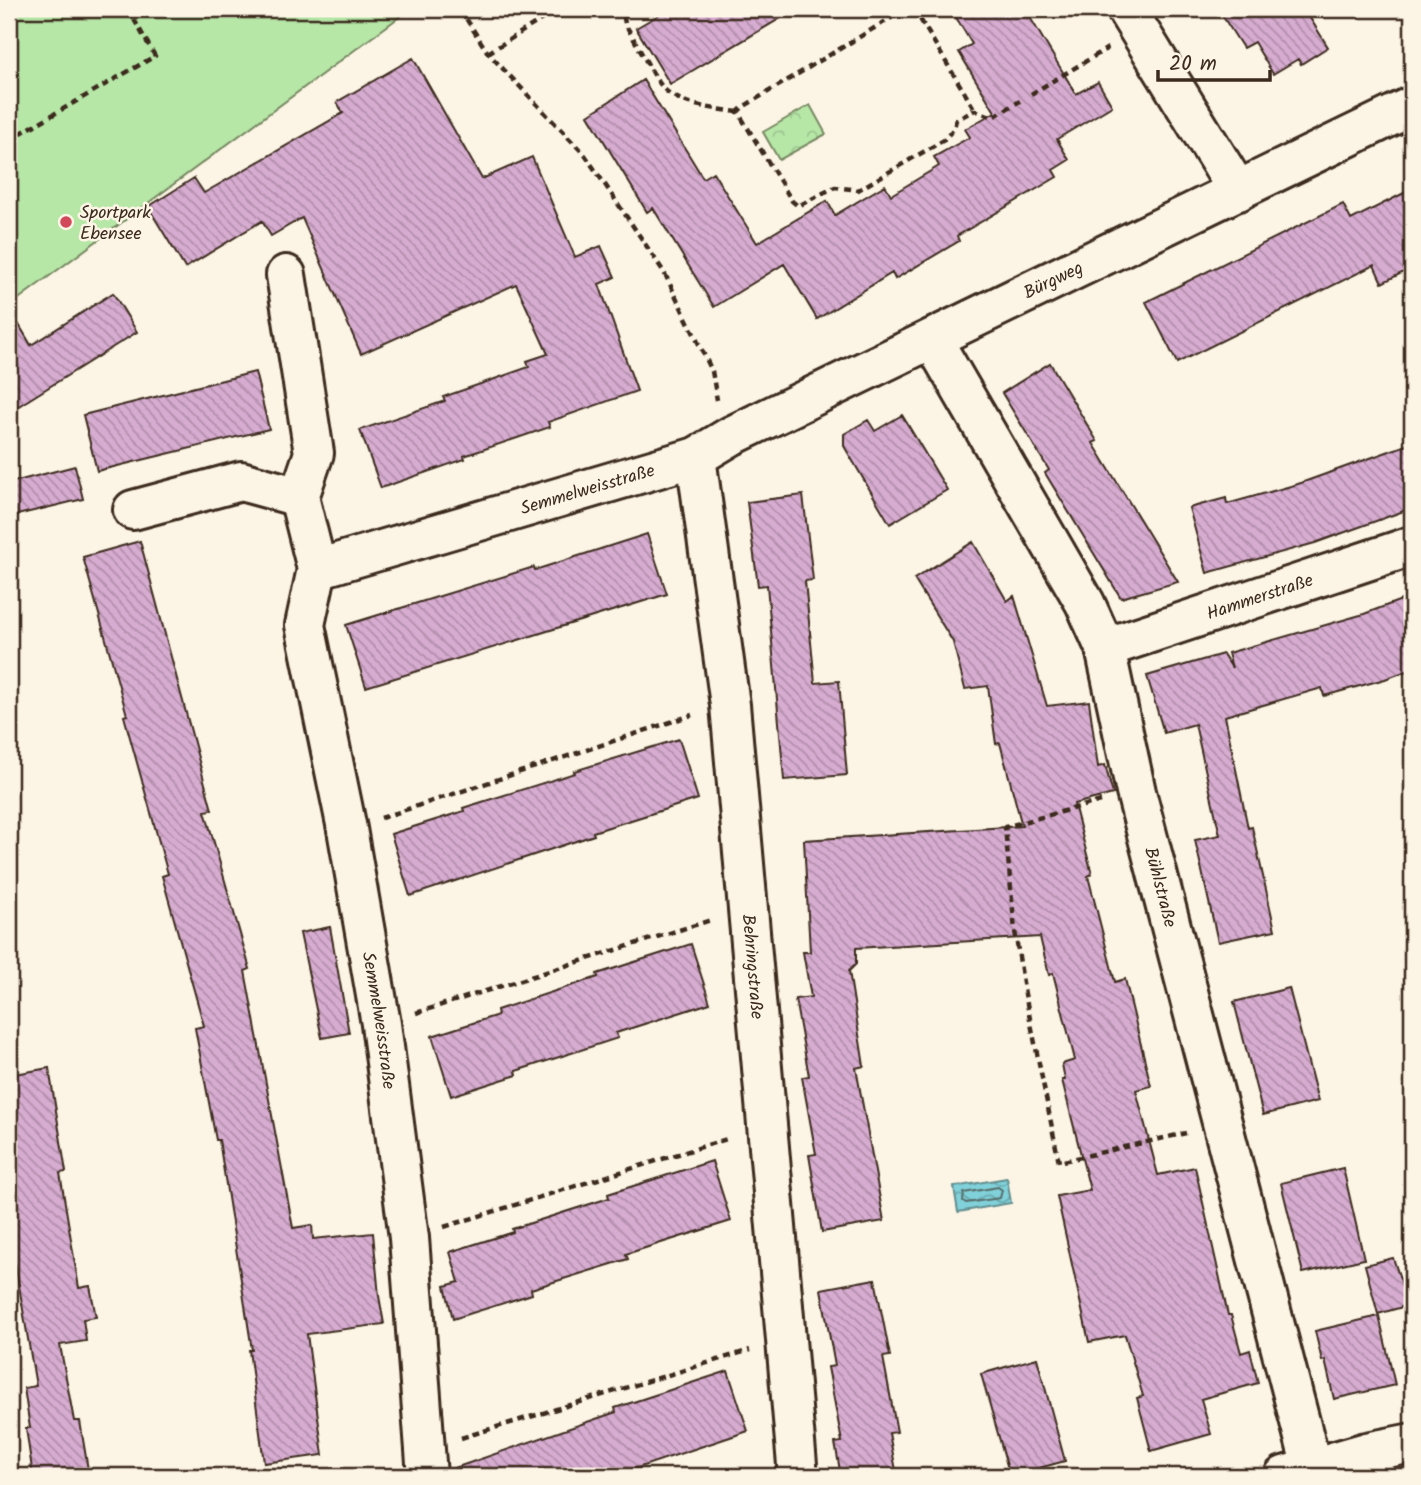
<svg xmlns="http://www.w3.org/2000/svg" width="1421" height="1485" font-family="Kalam,sans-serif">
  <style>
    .green { fill: #b6e7a7; stroke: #788862; stroke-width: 2 }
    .park { fill: url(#park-crowns); stroke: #788862; stroke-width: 2 }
    .water { fill: url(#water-waves); stroke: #648e8f; stroke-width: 2 }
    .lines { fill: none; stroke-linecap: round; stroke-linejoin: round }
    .shore { stroke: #576d69; stroke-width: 2 }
    .building { fill: url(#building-back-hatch); stroke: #3b2a1e; stroke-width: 2 }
    .minor-casing { stroke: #3b2a1e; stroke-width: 44 }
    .path { stroke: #3b2a1e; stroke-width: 4.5; stroke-dasharray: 7 5; stroke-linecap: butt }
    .minor { stroke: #fcf5e5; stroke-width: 38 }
    .poi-dot { fill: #d1495b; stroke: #fcf5e5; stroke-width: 2.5 }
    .labels { text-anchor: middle; stroke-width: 5; stroke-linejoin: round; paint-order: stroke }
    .poi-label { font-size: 18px; fill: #3b2a1e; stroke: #fcf5e5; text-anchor: start }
    .street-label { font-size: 18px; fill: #3b2a1e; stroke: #fcf5e5 }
  </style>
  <defs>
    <pattern id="park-crowns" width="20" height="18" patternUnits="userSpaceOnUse" patternTransform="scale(1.75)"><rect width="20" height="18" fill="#b6e7a7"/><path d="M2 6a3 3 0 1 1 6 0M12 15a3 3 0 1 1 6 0" fill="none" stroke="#9dc68f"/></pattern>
    <pattern id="water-waves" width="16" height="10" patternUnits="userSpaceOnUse" patternTransform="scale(1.75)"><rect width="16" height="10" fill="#80d1da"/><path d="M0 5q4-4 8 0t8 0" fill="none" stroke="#6aaab0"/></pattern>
    <pattern id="building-back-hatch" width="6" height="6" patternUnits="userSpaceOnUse" patternTransform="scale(1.75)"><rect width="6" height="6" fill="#d7acd1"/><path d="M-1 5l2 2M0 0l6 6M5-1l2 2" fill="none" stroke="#b08ca9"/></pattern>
  </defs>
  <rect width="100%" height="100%" fill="#fcf5e5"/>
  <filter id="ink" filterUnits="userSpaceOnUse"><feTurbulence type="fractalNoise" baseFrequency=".0143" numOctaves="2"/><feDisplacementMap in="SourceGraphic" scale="14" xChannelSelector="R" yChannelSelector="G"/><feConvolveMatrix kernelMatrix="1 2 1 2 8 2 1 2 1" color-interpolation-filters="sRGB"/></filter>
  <g filter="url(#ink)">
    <path class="green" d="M9,9H410L9,306Z"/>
    <path class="park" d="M810,105L826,134L779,160L763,132Z"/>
    <path class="water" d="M1007,1178L1011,1203L958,1212L954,1187Z"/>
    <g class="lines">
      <path class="shore" d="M998,1187L1002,1190L1000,1198L966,1203L963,1201L964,1193Z"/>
    </g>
    <path class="building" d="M669,9H796L670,84L636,28Z
      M951,9H1025L1076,94L1098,82L1112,106L1057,139L1069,160L1053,170L1057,177L957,236L959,241L895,279L892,273L817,319L784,264L714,307L653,208L647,212L588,115L643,80L703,178L713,172L757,243L827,201L835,215L885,185L891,195L939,166L934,157L970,137L965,129L995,112L959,52L972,44Z
      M1218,9H1308L1305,10L1328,47L1301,64L1298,59L1273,74L1254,42L1243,48Z
      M413,58L482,179L532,157L575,257L601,246L615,277L599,284L637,391L548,422L550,427L464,456L465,459L381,488L360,430L445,401L443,397L529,367L527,361L548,354L516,284L361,354L302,218L271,236L262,221L185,268L148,207L194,178L204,193L343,113L337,102Z
      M1412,189V268L1382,283L1374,265L1177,363L1146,302L1343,204L1351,220Z
      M113,293L137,332L9,412V308L31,345Z
      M1050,363L1097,441L1093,443L1178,582L1121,598L1045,473L1049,470L1002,393Z
      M255,372L269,429L97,471L83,415Z
      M902,415L947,490L890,524L844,446V434L868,420L875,431Z
      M1412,443V508L1315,543L1207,573L1189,508L1226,498L1227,504L1298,484Z
      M75,466L83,499L9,517V483Z
      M803,495L813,580L805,581L815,683L839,681L847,775L784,780L767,585L758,586L747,502Z
      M647,534L667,594L366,687L346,625L534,567L535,570Z
      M140,541L212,810L205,811L250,969L245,971L293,1228L312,1225L313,1239L373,1233L379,1296L384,1324L307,1334L323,1455L264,1463L249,1350H252L219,1140H216L195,1028L204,1026L162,876L168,874L124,716L127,715L83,557Z
      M973,542L1007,601L1014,596L1047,706L1089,701L1098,767L1105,765L1113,794L1074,804L1092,874L1088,876L1115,982L1125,979L1151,1086L1136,1090L1158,1175L1195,1167L1228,1315H1231L1241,1353L1250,1350L1258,1383L1201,1399L1211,1434L1151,1451L1137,1398L1143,1396L1125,1335L1089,1342L1057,1196L1090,1190L1062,1080H1065L1062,1064L1075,1060L1053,973L1049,975L1040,937L856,948V964L849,971L864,1066L856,1068L884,1221L822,1232L809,1155L816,1154L802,1077L809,1076L795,999L811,997L803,952H810L804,840L1022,826L1000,743L996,744L988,686L965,689L953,642L914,579Z
      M1412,596V669L1385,679L1324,696L1322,688L1225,716L1248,828L1252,827L1275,930L1218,942L1195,840L1220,835L1195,724L1164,733L1147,676L1223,654L1232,668L1228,653L1364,614Z
      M679,739L698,799L593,832L594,835L410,896L391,834L464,811L463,808L575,773L574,771Z
      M330,927L349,1033L322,1038L300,933Z
      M691,944L710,1003L616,1033L618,1038L516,1071L517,1075L451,1096L432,1036L498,1015L497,1010L598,977L597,974Z
      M1289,988L1318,1101L1263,1115L1234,1002Z
      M49,1068L66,1172L60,1173L79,1288L90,1286L96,1317L83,1319L86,1341L60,1345L74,1421H80L89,1476H33L26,1428H30L24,1388L36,1386L9,1227V1075Z
      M712,1161L731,1221L626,1254L628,1259L531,1289L532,1294L453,1319L445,1286L459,1282L450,1252L513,1232L512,1229L609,1198L608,1194Z
      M1343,1168L1364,1259L1303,1273L1281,1183Z
      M1393,1258L1409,1305L1378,1314L1365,1265Z
      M875,1279L890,1356L883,1357L897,1432L889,1433L897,1476H841L835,1443L842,1442L828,1367L835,1366L821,1289Z
      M1379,1316L1395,1385L1334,1399L1325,1360L1322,1361L1315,1331Z
      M1037,1358L1065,1461L1010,1476L981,1374Z
      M728,1371L748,1431L634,1469L637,1476H449V1470L616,1412L615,1408Z"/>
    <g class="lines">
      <g class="minor-casing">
        <g id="minor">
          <path d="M1126,9L1238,191"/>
          <path id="s1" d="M932,339L1085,603L1105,648L1136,792L1312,1468"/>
          <path id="s2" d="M696,457L730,705L798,1476"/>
          <path id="s3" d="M299,497L317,569L305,625L347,829L381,1024L409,1238L427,1476"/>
          <path d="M133,510L241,481L299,497L314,453L286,275"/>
          <path id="s4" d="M317,569L696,457L731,436L1412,106"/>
          <path id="s5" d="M1105,648L1412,546"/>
          <path d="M1284,1476L1367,1452L1412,1443"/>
        </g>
      </g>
      <path class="path" d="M460,9L488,53L585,155L664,272L712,371L717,400
        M630,9L623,12L625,24C635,39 654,79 665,90C683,106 715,109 738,112
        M906,9L743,107L738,112L792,201L798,206L835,187L858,190L944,140L954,128L956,120L975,110L993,117L1020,101
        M914,9L975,110
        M488,53L558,9
        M1031,94L1108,48
        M9,140L155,56L128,9
        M1101,801L1005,827L1015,931L1024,989L1059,1162L1186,1133
        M381,818L692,715
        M1407,825L1412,844
        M416,1013L711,920
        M444,1227L730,1138
        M461,1438L750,1350"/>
      <use href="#minor" class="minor"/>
    </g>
  </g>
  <circle class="poi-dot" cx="66" cy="222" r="7"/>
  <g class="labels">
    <g class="poi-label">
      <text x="80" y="218">Sportpark<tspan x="80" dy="21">Ebensee</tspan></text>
    </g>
    <g class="street-label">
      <text dy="6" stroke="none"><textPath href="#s4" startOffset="794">Bürgweg</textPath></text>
      <text dy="6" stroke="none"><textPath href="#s4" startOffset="282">Semmelweisstraße</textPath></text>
      <text dy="6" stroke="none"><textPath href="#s5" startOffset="163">Hammerstraße</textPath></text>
      <text dy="6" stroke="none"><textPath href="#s1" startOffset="600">Bühlstraße</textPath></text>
      <text dy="6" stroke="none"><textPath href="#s2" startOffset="513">Behringstraße</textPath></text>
      <text dy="6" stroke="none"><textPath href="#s3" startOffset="534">Semmelweisstraße</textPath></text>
    </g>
  </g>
  <rect width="1421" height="1485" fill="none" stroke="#fcf5e5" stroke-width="35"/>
  <rect x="18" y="18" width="1386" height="1450" fill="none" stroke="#3b2a1e" stroke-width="2.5" filter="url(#ink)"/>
  <path d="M1158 70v10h112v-10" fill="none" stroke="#3b2a1e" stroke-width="3.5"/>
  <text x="1169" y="70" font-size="21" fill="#3b2a1e" stroke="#fcf5e5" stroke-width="5" paint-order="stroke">20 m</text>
</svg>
